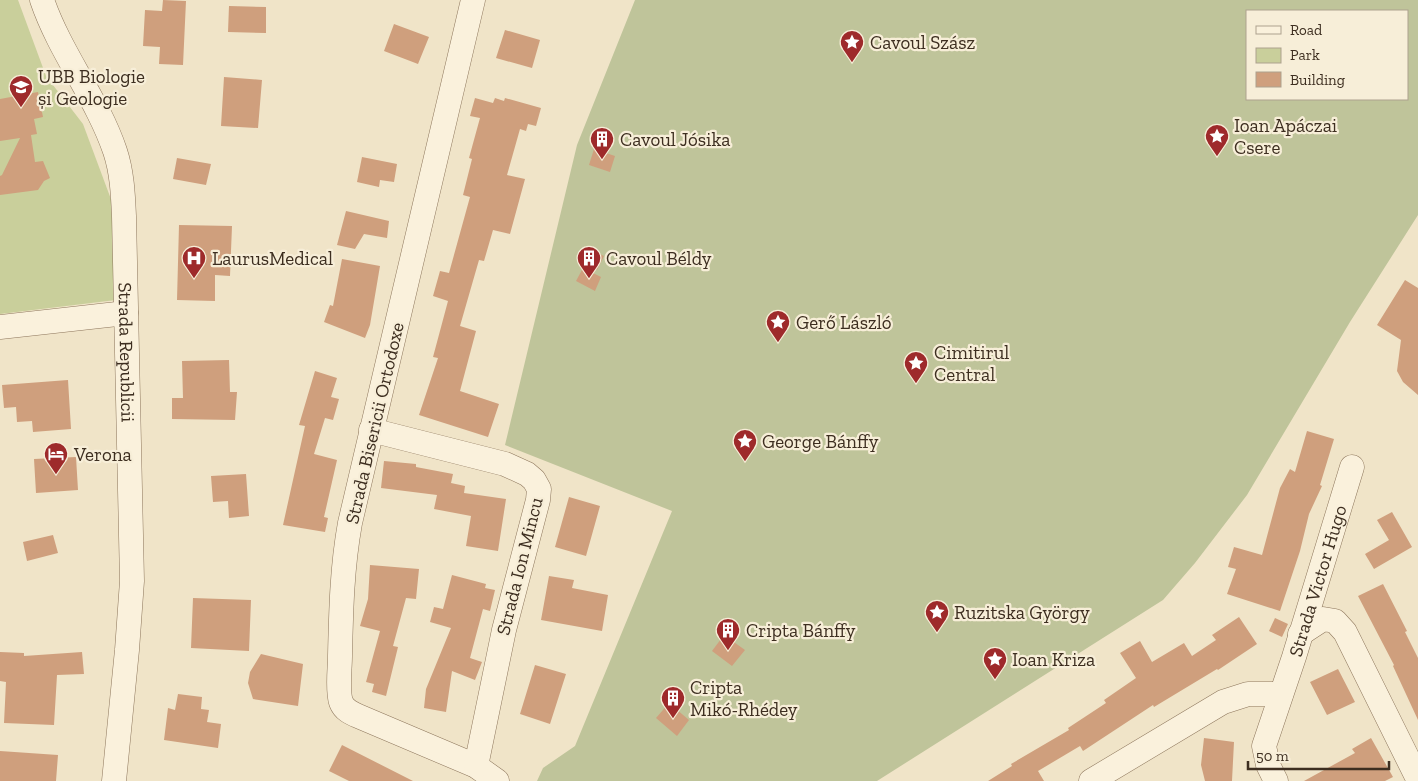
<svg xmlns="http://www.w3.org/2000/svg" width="1418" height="781" font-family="'Zilla Slab',serif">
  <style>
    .green { fill: #c9cf9b }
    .cemetery { fill: #bfc49a; fill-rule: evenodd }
    .building { fill: #cf9f7d }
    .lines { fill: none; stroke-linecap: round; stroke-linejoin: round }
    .minor-casing { stroke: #8d765c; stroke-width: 25 }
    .minor { stroke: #faf1dc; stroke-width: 24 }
    .labels { text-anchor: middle; stroke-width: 4.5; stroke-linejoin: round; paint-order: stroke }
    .poi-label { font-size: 19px; fill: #3d2e20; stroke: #f7eed8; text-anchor: start }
    .street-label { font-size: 19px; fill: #3d2e20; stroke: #f7eed8 }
  </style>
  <rect width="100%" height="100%" fill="#f0e4c8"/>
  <path class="green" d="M0,0H18L46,76L83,124L115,210L116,300L0,314Z"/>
  <path class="cemetery" d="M635,0H1418V215L1350,322L1247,495L1195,563L1163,600L877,781H537L543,768L575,746L672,511L505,445L577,145ZM1247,11H1407V99H1247Z"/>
  <path class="building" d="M163,0L186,1L183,65L159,64L160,47L143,46L145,10L162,11Z
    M229,6L266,7V33L228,32Z
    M394,24L429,37L418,64L384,51Z
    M505,30L540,40L532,68L496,58Z
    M224,77L262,80L258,128L221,126Z
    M38,92L43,117L34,119L37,134L31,135L35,162L43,161L50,178L44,181L38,190L0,195V176L2,175L20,138L0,141V99Z
    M475,98L493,103L495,98L504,101L505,98L541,108L536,126L528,124L526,131L520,129L507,175L525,179L510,234L493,230L484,261L479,260L460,326L476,331L460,391L499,404L488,437L419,415L438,358L433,357L448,301L433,296L440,271L449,273L470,197L463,195L472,159L469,158L480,118L470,116Z
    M594,149L615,156L610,172L589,165Z
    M362,157L397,164L394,182L380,180L379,187L357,182Z
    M177,158L211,164L206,185L173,179Z
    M346,211L389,221L387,238L364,234L355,249L337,245Z
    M179,225L232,226L230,276L215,275V301L177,300Z
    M585,247L604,256L597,270L578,261Z
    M342,259L380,266L370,325L365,338L324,322L330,305L333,306Z
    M583,268L601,277L595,291L576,281Z
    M1405,280L1418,288V395L1403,382L1397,371L1401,340L1377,325Z
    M229,360L230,392H237L235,420L172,419V398H183L182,361Z
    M315,371L337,378L331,397L339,399L333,420L325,418L314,454L337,460L324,517L328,518L325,532L283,525L305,426L299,425Z
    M68,380L71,429L33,432L32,421L17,422L16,407L4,408L2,385Z
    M1307,431L1334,439L1320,485L1322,486L1309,514L1300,551L1280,611L1227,594L1236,569L1228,567L1234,547L1262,555L1280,488L1290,469L1295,472Z
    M76,457L78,490L36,493L34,459Z
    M384,461L416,464V467L453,474L451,483L465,486L464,493L506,499L498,551L466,546L471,516L434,509L437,495L381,488Z
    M246,474L249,516L229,518L228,501L213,502L211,476Z
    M569,497L600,506L586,556L555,547Z
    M1392,512L1412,547L1374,569L1365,554L1389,540L1377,520Z
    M53,535L58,553L27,561L23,542Z
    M370,565L419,569L416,599L406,598L393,646L398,647L386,696L372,692L374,684L366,682L380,631L360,626L368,599Z
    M452,575L486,584L485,588L495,590L490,611L483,609L470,658L482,662L475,680L452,671L446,712L424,708L426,689L451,628L430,622L434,607L443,609Z
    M549,576L574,580L572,588L608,595L602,631L541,620Z
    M1383,584L1407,631L1405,632L1418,658V720L1393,666L1394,665L1358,596Z
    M193,598L251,600L249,651L191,648Z
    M1239,617L1257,644L1218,670L1217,669L1154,707L1153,705L1083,751L1080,746L1038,771L1044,781H988L1012,766L1011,764L1069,730L1068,728L1106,703L1104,700L1136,678L1120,653L1140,641L1152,662L1184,643L1192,656L1216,640L1212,635Z
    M1275,618L1288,624L1282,637L1269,631Z
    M724,635L745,650L732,666L712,651Z
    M0,652L24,653V656L82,652L84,674L57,675L54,725L4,723L6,682L0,681Z
    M261,654L303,664L298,706L253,699L248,683L250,672Z
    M535,665L566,674L550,724L520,714Z
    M1338,669L1355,702L1327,715L1310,682Z
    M178,694L202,697L201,709L209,710L207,722L221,724L218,748L164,740L168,708L175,710Z
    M669,703L689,720L677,736L656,718Z
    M1204,738L1234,742L1232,781H1205L1201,765Z
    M1371,738L1393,777L1385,781H1304L1355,753L1352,749Z
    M342,745L413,781H349L329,771Z
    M0,751L58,755L56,781H0Z"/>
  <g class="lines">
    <g class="minor-casing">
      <g id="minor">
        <path id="s1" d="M42,0C60,53 97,98 115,151C122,172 123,194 124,216L132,581L127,650L114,781"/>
        <path d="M473,0L350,523C342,567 341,611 340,656C340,669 337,690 341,702C344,710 351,713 358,716L476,766L497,781"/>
        <path d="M0,327L126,313"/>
        <path d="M371,430L505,464L527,474L534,480L539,489L538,500L504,630L476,766"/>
        <path d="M1300,634L1323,619L1335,621L1345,632L1418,779"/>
        <path d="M1091,781L1223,702L1248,694H1281"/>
        <path id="s2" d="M1276,781L1268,765L1264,746L1294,657L1352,467"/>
      </g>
    </g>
    <use href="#minor" class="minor"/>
  </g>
  <defs>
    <g id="sight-pin" transform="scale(1.25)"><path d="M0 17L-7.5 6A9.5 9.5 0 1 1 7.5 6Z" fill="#9e2a2b" stroke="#f7eed8"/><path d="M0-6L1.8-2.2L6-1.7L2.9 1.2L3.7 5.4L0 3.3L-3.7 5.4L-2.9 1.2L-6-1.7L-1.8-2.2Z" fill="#fff"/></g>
    <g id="university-pin" transform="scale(1.25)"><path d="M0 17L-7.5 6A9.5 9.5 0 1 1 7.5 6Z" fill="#9e2a2b" stroke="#f7eed8"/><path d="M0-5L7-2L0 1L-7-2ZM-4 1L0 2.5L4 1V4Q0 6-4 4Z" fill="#fff"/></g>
    <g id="building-pin" transform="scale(1.25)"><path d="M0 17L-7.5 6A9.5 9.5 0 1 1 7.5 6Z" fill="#9e2a2b" stroke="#f7eed8"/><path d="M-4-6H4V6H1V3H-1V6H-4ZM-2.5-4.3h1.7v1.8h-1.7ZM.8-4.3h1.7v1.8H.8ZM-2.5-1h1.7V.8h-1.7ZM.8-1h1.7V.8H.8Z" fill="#fff"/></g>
    <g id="hospital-pin" transform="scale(1.25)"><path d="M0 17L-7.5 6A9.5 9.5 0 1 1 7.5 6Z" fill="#9e2a2b" stroke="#f7eed8"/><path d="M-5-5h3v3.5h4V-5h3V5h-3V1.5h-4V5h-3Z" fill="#fff"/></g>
    <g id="hotel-pin" transform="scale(1.25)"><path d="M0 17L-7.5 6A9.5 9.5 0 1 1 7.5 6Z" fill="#9e2a2b" stroke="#f7eed8"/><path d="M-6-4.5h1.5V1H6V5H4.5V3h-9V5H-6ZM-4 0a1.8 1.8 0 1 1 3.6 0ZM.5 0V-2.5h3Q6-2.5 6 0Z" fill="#fff"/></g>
  </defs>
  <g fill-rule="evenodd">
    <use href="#sight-pin" x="852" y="42"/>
    <use href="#university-pin" x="21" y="87"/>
    <use href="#sight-pin" x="1217" y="136"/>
    <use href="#building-pin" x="602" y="139"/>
    <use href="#hospital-pin" x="194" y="258"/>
    <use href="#building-pin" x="589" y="258"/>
    <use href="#sight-pin" x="778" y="322"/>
    <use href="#sight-pin" x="916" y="363"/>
    <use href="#sight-pin" x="745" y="441"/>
    <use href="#hotel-pin" x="56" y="454"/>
    <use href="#sight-pin" x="937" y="612"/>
    <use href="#building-pin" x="728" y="630"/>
    <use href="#sight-pin" x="995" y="659"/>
    <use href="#building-pin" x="673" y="698"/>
  </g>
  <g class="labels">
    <g class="poi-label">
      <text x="870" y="49">Cavoul Szász</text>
      <text x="38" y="83">UBB Biologie<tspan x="38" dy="22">și Geologie</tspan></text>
      <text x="1234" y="132">Ioan Apáczai<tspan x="1234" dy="22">Csere</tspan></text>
      <text x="620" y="146">Cavoul Jósika</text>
      <text x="212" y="265">LaurusMedical</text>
      <text x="606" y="265">Cavoul Béldy</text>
      <text x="796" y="329">Gerő László</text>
      <text x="934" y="359">Cimitirul<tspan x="934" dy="22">Central</tspan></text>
      <text x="762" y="448">George Bánffy</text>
      <text x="74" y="461">Verona</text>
      <text x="954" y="619">Ruzitska György</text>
      <text x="746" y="637">Cripta Bánffy</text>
      <text x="1012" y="666">Ioan Kriza</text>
      <text x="690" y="694">Cripta<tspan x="690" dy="22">Mikó-Rhédey</tspan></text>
    </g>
    <g class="street-label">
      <text dy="7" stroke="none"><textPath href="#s1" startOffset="370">Strada Republicii</textPath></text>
      <text transform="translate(374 423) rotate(-77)" y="7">Strada Bisericii Ortodoxe</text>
      <text transform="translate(519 566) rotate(-76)" y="7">Strada Ion Mincu</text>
      <text dy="7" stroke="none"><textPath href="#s2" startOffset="211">Strada Victor Hugo</textPath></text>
    </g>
  </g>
  <rect x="1246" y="10" width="162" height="90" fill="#f7eed8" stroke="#ada18e"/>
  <rect x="1256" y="26" width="25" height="8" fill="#faf1dc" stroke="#ada18e"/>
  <text x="1290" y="35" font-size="15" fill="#3d2e20">Road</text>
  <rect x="1256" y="48" width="25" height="15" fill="#c9cf9b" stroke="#ada18e"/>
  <text x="1290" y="60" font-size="15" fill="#3d2e20">Park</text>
  <rect x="1256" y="72" width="25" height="15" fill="#cf9f7d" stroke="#ada18e"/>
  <text x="1290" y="85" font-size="15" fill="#3d2e20">Building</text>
  <path d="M1248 761v8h141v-8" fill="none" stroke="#3d2e20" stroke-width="2.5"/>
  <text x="1256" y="761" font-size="15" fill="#3d2e20" stroke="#f7eed8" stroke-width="4" paint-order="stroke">50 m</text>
</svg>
